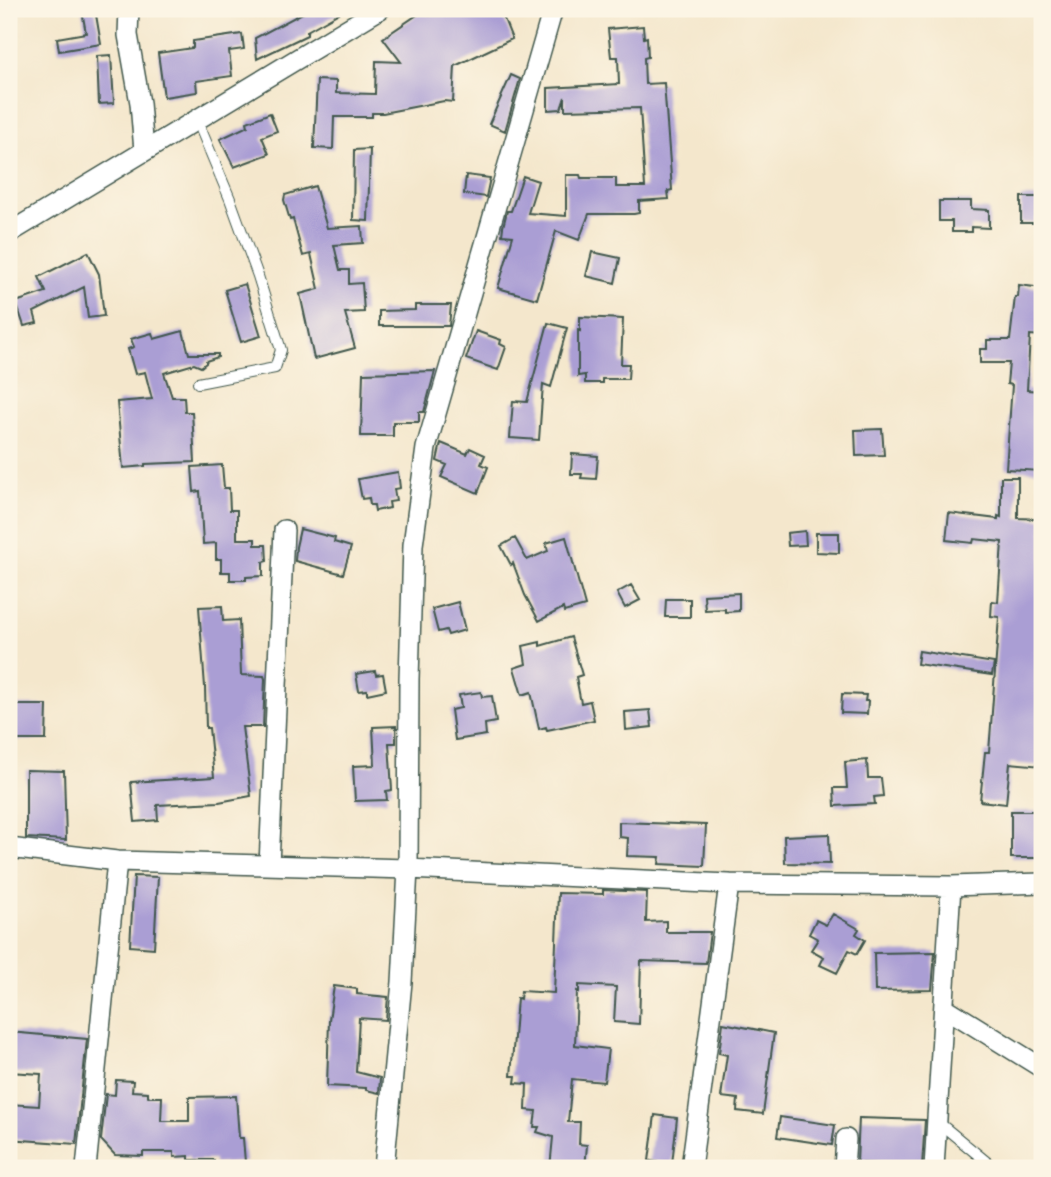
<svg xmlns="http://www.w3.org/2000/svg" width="1051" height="1177" font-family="'Indie Flower',sans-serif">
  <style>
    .building { fill: #aa9ed4 }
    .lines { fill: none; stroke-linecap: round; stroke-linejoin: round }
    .service-casing { stroke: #3f564b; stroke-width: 12 }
    .minor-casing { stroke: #3f564b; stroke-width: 22 }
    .service { stroke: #fff; stroke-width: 10 }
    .minor { stroke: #fff; stroke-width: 19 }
  </style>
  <rect width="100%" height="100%" fill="#fcf5e5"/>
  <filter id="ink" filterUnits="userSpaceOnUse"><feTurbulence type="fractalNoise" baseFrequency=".0143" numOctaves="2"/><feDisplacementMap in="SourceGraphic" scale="14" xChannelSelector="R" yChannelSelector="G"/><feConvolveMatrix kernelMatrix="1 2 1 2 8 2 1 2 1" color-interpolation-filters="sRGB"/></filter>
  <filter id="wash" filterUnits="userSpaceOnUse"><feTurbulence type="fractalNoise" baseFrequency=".00686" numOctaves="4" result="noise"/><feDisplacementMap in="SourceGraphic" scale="28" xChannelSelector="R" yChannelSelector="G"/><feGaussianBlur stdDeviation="1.57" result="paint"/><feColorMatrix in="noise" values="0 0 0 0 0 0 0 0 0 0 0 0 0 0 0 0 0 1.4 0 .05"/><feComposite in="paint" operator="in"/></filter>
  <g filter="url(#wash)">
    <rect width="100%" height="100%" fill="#f4e7cc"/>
    <g id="blocks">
      <path class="building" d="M95,9L101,44L59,51L57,38L86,33L82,11Z
        M310,9H346L307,31V35L257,59L255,38Z
        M426,9L430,15L439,9H500L512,39L455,66L453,102L444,101L383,113H372V117H334L333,149L314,148L317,80L336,81V93L375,94L376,61L401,62L383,38Z
        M643,26L644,38L647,37L648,57L644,58L645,84L664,83L672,190L668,191L669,199L639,201V213L634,214H589L579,240L556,231L537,299L498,288L513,236L502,235L503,227L507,211H511L523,176L538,181L528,213L566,216V175H580L581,178H616V187H645L640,108L565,110V97L561,109L548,110V88L619,84L618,57H611L608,29Z
        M242,34L244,49L229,51L232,76L196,81L197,92L164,97L158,53L193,48V41Z
        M111,55L114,103L99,104L97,56Z
        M511,75L520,79L505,131L489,124Z
        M270,113L277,131L262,137L269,154L234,167L220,139L248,126L247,122Z
        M370,149L368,221L353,220L354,150Z
        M466,175L490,178L486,197L464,194Z
        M315,186L327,228L362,226L363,243L334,245L340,270H349V284L362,283L364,312L345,313L355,348L314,359L300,294L319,289L311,254L303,256L293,219L290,220L284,200L285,195Z
        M1021,197H1041V217L1036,218L1035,223H1021Z
        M939,201H971V209L989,210V228L971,227V232H952V221H939Z
        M88,252L99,274L104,316L88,318L84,287L34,312L37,323L24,326L16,302L46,292L39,277Z
        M592,252L620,258L615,283L586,276Z
        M245,284L261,336L241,342L225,290Z
        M1019,285L1042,288V336L1030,335L1027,390L1042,391L1040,471L1006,469L1012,385L1007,384L1009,363H980V349H987V340H1010L1015,297H1018Z
        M415,305H451L449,326H379V311L415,310Z
        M580,317L623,319L621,364H629L628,379H602V383H585V375L578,376V330L580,331Z
        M548,323L567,328L551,387L543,384L539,440L510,438L513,401L527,402Z
        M183,331L189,354H218V357L206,361V363L201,367L194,364L164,373L172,397H184L185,412H192L195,462L145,464V466L123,468L117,402L152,399L145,372L135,374L128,349L134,347L131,339L152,333L154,339Z
        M476,331L501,340L500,344L506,347L498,370L466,359Z
        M435,371L424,412H419V422H393V436H361L363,373Z
        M882,429L884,455L856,456L855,430Z
        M441,443L467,454L470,448L485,455L481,464L488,467L478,493L441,477L447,465L437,461Z
        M572,454L598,456L596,479L581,478L582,474H571Z
        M222,465L224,488H229L230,510H237V539H255V545H266L267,561L263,562V576L246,577V580H230V572H221V559H216V543L203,544L200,491L194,492L192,467Z
        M398,472L400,488L394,489L396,501L389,502L390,508L375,511L374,505H370L369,498L362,499L358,479Z
        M1001,477H1018V518L1042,519V766L1010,763L1006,804L980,801L985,752H989L999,617L991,616L992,601L998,602L1002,542L974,539L973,543L946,540L949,513L998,519V516L1001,517Z
        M300,529L335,538L334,542L351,547L343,574L295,561L296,547Z
        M805,531L806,545L788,546L787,533Z
        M816,533H839V553L816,552Z
        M566,537L585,606L564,612L563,608L539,621L525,595L513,563L511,565L501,546L515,538L527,560L548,551L546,543Z
        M631,585L640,600L625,608L617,593Z
        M739,593V611L725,612V609L705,610L704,595Z
        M666,599H690V617H665Z
        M458,602L465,630L448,635L446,630L438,632L432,609Z
        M222,606L223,621L239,620L241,675L264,676L265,679L263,727H242L251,796L219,802L157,805L158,820L135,822L131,782L214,777L209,728H206L205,687L199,607Z
        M571,637L582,675L576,677L581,703L590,701L594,720L547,730L546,727L539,729L531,692L522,695L514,668L526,664L523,646L540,642V646Z
        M919,651L994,663L992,675L917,664Z
        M375,671L376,675L383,674L386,690L367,694V690L359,691L356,674Z
        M481,692L482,697L492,696L496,722L485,724L486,735L455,740L451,710L461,708L459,695Z
        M842,694L866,695L865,701H868L867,714L841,713Z
        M9,705H47L46,740H9Z
        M650,710L652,727L626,730L625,712Z
        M396,726V743H389L392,790L386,791L387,800L355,801L353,766L375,765L373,727Z
        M867,760L868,778H881L883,796L874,797L875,804L835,806L834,788H847L845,762Z
        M26,770L64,771L66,840L26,838Z
        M1011,811H1038V858H1011Z
        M619,822L706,825L704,866L659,864L660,857L627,856L628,838L619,837Z
        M829,834L830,864L785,863L784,836Z
        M134,876L158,877L154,948L130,946Z
        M603,890L647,892L646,922L666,921V932H710L706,963L641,961L639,1024L614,1022L616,987L579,985V992L577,991L575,1045L608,1049L604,1082L572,1079L568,1122H580L579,1144L587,1145L585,1168H550L553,1137L537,1132L539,1127H534L536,1111L526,1110L527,1084L515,1083L516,1076H511L517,998L520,999L521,991L554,993L558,893L603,894Z
        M833,914L859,929L856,934L865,940L857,954L849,950L837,973L820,965L824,957L811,950L818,939L809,934L816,920L826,925Z
        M935,952L932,990L875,991L874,953Z
        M334,986L357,989V994L388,997L386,1020L359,1018L356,1072L380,1078L379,1093L366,1090V1088L327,1086L329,1020Z
        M723,1023L774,1033L763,1114L737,1111L738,1099L721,1097L727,1055L719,1053Z
        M9,1032L87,1039L76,1144L9,1139V1104L39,1106L41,1074L9,1072Z
        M116,1080L133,1081L132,1091L148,1092V1096L150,1097H162L161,1121H189V1097L236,1096L239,1138H243L245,1162L214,1164V1160H189V1156L174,1157V1152H143V1156L115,1155L101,1140L106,1094L115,1095Z
        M655,1115L677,1118L672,1164L649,1161Z
        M780,1117L835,1125L832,1145L777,1137Z
        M859,1118L925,1120L922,1166L857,1163Z"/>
    </g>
  </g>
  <g filter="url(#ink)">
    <use href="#blocks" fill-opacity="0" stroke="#3f564b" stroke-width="2"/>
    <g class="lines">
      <g class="service-casing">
        <path id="service" d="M197,120L230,199L258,276L281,350L275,368L198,383
          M938,1122L994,1168"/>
      </g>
      <g class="minor-casing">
        <path id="minor" d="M129,9L128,35L140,103L144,151
          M9,233L380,9
          M9,848L117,861L408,869L729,884L951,886L1042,883
          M269,865L284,530
          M944,1007L1042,1068
          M86,1168L117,861
          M384,1168L402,982L408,869L409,679L413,545L426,448L553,9
          M691,1168L729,884
          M844,1168L846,1139
          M934,1168L951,886"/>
      </g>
      <use href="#service" class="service"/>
      <use href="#minor" class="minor"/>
    </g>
  </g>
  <rect width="1051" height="1177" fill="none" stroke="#fcf5e5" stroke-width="35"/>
</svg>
